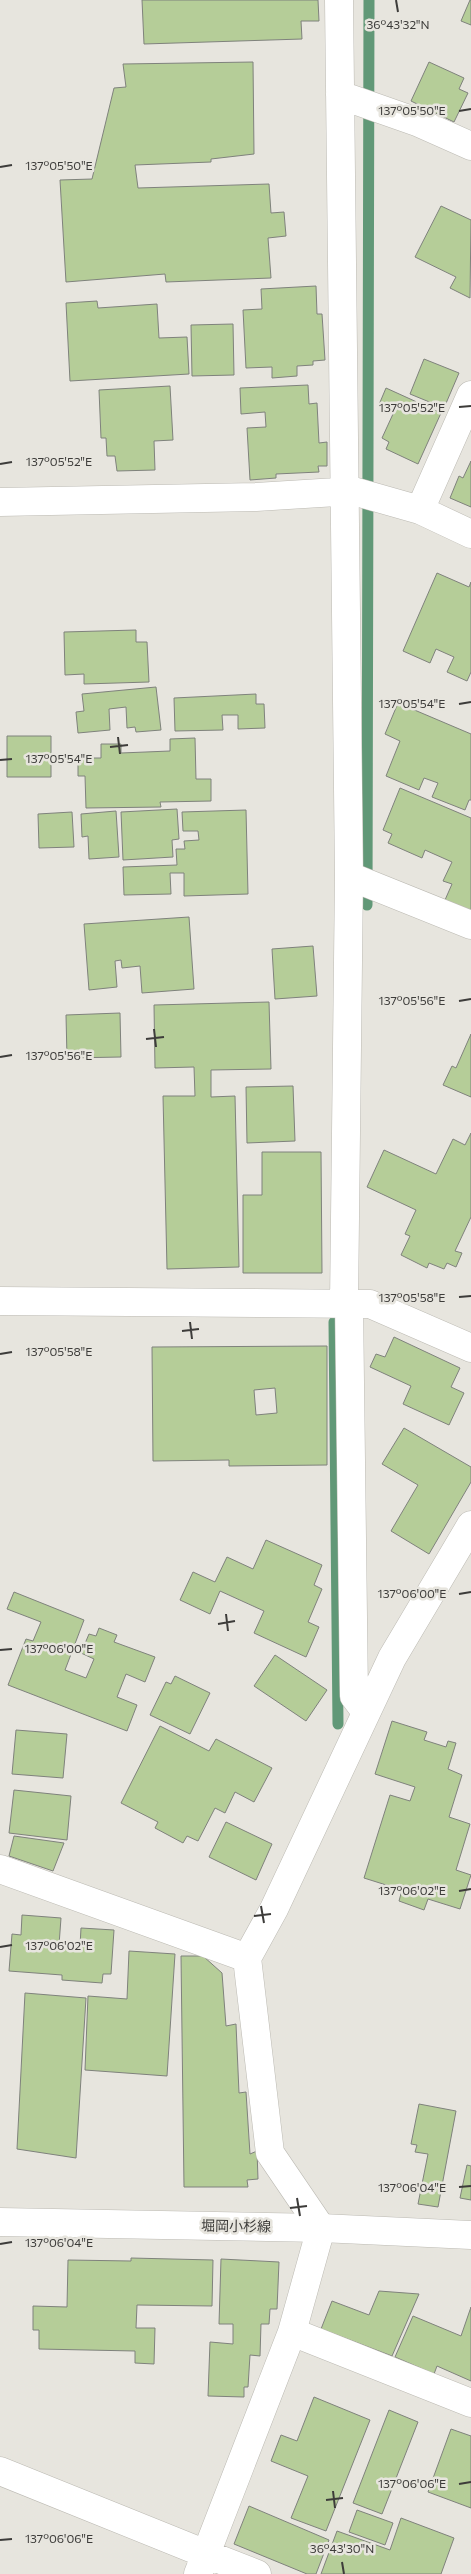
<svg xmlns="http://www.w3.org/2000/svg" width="471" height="2574" font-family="Commissioner,'Noto Sans JP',sans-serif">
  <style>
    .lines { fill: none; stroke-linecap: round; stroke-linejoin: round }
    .stream { stroke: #619877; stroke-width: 11 }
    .building { fill: #b5cd98; stroke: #7f827c; fill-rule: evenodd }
    .street-casing { stroke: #bcbab3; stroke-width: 29 }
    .secondary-casing { stroke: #bcbab3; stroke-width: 29 }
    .street { stroke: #fff; stroke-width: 28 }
    .secondary { stroke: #fff; stroke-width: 28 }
    .ticks { fill: none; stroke: #3d3c3a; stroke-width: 2 }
    .labels { text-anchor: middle; stroke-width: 5; stroke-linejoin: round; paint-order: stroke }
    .street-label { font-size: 14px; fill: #3d3c3a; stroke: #e7e5de }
    .ticks-label { font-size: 12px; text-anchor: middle; fill: #3d3c3a; stroke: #e7e5de; stroke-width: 5; stroke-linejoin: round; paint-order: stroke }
  </style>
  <rect width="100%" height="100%" fill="#e7e5de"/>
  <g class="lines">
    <path class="stream" d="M367,905L369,0
      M334,1322L338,1724"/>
  </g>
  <path class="building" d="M142,0H318L319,21H301L302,39L144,44Z
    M470,0H471V25L461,21Z
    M253,62L254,154L211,159V162L135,165L138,188L269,184L271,213L284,212L286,236L268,238L271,278L166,282L165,274L66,282L60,180L92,179L114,88L126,87L123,64Z
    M429,62L464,78L459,89L468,93L454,122L411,101Z
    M441,206L471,220L470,298L450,288L456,277L415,257Z
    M316,286L317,314H322L325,360L313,361V365L297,366V376L272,378V367L246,368L243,310L262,309L261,289Z
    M97,301L98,308L157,304L159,338L187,337L189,374L70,381L66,303Z
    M233,324L234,375L192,376L191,325Z
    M424,359L459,373L444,408L410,394Z
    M308,385L309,404L317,403L319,443L327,442V466H318L319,472L276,474V478L250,480L247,428L266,427L265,412L241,414L240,388Z
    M170,386L173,440L154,441L155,470L117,471L115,456H107L106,438H101L99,390Z
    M386,388L441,413L418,464L386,449L389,442L382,438L393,414L378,407Z
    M471,461V507L450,498L459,476L463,478Z
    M437,573L469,587L471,582V672L467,681L447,672L454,657L436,649L430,663L403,651Z
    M136,630V642H147L149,682L84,684V674L65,675L64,632Z
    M156,687L161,730L136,732L135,727L127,728L126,707L109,709L110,730L78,733L76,712L84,711L82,694Z
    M256,694V704H264L265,728L238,729V715H222L223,730L175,731L174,698Z
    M398,703L471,734V800H469L465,810L432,797L438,783L424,778L419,790L386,776L400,741L385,734Z
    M7,736H51V777H7Z
    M195,738L196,779H211V801L160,802L161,807L86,808L85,776H78V758H101V744H121V753L170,751V739Z
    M400,788L471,818V911L445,900L452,884L443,881L452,862L425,850L422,858L388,843L392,834L383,830Z
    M177,809L179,839L172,840L173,857L123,860L121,812Z
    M246,810L248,894L184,896V873H170L171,894L124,895L123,867L177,865L176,849H185L184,841L199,840L198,831H183L182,812Z
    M116,811L119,857L89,859L88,836L82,837L81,814Z
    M72,812L74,847L39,848L38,814Z
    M189,917L194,989L142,993L140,966L122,968L121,960L115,961L117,987L89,990L84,924Z
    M313,946L317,996L275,999L272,949Z
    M269,1002L271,1069L211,1070V1097L235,1096L239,1267L167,1269L163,1096H195L194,1067L155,1068L154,1005Z
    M120,1013L121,1057L67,1058L66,1015Z
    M471,1034V1097L443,1085L452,1066L456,1068Z
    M293,1086L295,1141L247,1143L246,1087Z
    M471,1133V1217L455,1251L462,1253L456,1267L447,1263L444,1269L429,1263L427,1268L401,1255L410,1236L405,1234L416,1210L367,1187L384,1150L436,1174L453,1139L465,1145Z
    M262,1152H321L322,1273H243V1195H262Z
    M394,1337L460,1368L451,1387L464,1393L449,1425L403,1404L411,1386L370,1367L376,1354L385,1357Z
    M327,1346V1465L229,1466V1460L153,1461L152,1347ZM275,1388L277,1413L256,1415L254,1390Z
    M404,1428L471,1467V1482L429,1554L391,1531L418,1485L382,1464Z
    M266,1540L322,1565L314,1585L322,1589L308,1622L319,1627L306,1657L254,1633L264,1611L220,1591L210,1614L180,1600L193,1572L215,1582L227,1557L253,1569Z
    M14,1592L84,1620L65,1670L86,1678L94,1659L81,1653L89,1634L96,1636L99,1628L117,1635L114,1642L155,1657L145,1682L126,1674L117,1697L137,1705L127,1731L8,1685L26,1639L33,1641L41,1622L7,1609Z
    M275,1655L327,1690L306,1721L254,1686Z
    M175,1676L210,1693L190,1734L150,1715L166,1682L171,1684Z
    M392,1721L427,1732L424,1740L446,1747L448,1741L456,1743L448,1769L462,1775L449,1817L470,1824L456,1870L471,1875L460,1909L428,1899L424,1910L399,1901L402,1890L364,1878L390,1795L410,1801L415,1787L375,1774Z
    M160,1726L209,1751L216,1739L272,1768L254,1802L235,1792L225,1813L215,1808L198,1841L187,1836L183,1843L155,1828L158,1822L121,1803Z
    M16,1730L67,1734L63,1778L12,1774Z
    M14,1790L71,1796L67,1840L9,1833Z
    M226,1822L272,1844L256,1880L209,1857Z
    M14,1836L64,1843L53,1871L9,1856Z
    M22,1915L61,1918L59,1945L80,1946L81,1928L114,1930L111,1974H103L102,1983L62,1980V1975L9,1971L12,1934L21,1935Z
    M129,1951L175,1954L167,2076L85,2070L88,1996L127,1999Z
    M181,1956H203L222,1973L226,2026L236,2024L239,2093L246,2092L250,2154L257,2151L258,2179L247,2180L248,2187H184Z
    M25,1993L86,1998L76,2158L17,2149Z
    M419,2104L456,2111L438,2207L418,2204L428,2154L415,2152L417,2145L411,2144Z
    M467,2165L471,2166V2200L460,2198Z
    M131,2258L213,2260L212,2306L137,2305L136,2328H155L154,2364L135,2363V2351L39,2349V2330H33V2306L67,2307L68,2260L131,2261Z
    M221,2259L279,2262L277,2309H270L269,2324H261L260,2356L250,2355L248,2387H244V2397L208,2396L210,2342L233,2344V2324H219Z
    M379,2291L419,2294L392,2356L321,2329L332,2301L369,2315Z
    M471,2307V2381L437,2366L434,2374L395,2357L413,2316L461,2336Z
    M314,2397L370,2420L326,2531L291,2518L308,2476L271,2461L281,2435L297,2441Z
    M389,2410L418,2422L382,2514L353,2503Z
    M451,2429L471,2436V2508L428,2492Z
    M249,2506L329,2540L316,2574H307L234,2544Z
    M357,2510L393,2523L385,2545L349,2532Z
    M401,2518L454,2538L441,2574H321L337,2531L390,2550Z"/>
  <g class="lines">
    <g class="street-casing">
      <path id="street" d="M339,0L349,876L471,925
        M340,95L417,122L471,146
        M0,502L256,497L353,491L420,510L471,534
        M420,510L471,395
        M0,1301L370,1304L471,1348
        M344,1304L349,876
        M349,1304L354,1696L366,1712
        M471,1525L392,1658L274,1909L247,1958L270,2153L321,2228L292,2332L471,2403
        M0,1869L247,1958
        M0,2471L206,2554L292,2332
        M198,2574L206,2554L257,2574"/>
    </g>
    <g class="secondary-casing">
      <path id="secondary" d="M0,2222L321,2228L471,2235"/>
    </g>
    <use href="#street" class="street"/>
    <use href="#secondary" class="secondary"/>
  </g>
  <path class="ticks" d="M396,0L398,12M459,111L471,109M0,167L12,165M459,407L471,406M0,464L12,462M459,704L471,702M118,737L120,754M110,747L128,745M0,760L12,759M459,1001L471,999M154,1029L156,1047M146,1039L164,1037M0,1057L12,1055M459,1297L471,1296M190,1322L192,1339M182,1331L199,1329M0,1354L12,1352M459,1594L471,1592M226,1614L228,1631M218,1624L235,1621M0,1650L12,1649M459,1891L471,1889M261,1906L264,1923M254,1916L271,1914M0,1947L12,1945M459,2187L471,2186M297,2198L300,2216M290,2208L307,2206M0,2244L12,2242M459,2484L471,2482M333,2491L335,2508M326,2500L343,2498M0,2540L12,2539M342,2562L344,2574"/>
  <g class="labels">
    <g class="street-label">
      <text transform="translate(236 2226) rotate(1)" y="5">堀岡小杉線</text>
    </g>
  </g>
  <g class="ticks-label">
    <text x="398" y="29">36°43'32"N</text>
    <text x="412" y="115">137°05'50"E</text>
    <text x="59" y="170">137°05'50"E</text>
    <text x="412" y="412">137°05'52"E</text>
    <text x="59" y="466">137°05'52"E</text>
    <text x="412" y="708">137°05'54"E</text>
    <text x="59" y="763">137°05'54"E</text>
    <text x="412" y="1005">137°05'56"E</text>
    <text x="59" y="1060">137°05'56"E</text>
    <text x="412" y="1302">137°05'58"E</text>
    <text x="59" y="1356">137°05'58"E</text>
    <text x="412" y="1598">137°06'00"E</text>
    <text x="59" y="1653">137°06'00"E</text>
    <text x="412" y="1895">137°06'02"E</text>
    <text x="59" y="1950">137°06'02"E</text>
    <text x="412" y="2192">137°06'04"E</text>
    <text x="59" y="2247">137°06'04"E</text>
    <text x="412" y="2488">137°06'06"E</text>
    <text x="59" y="2543">137°06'06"E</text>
    <text x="342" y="2553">36°43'30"N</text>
  </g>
</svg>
